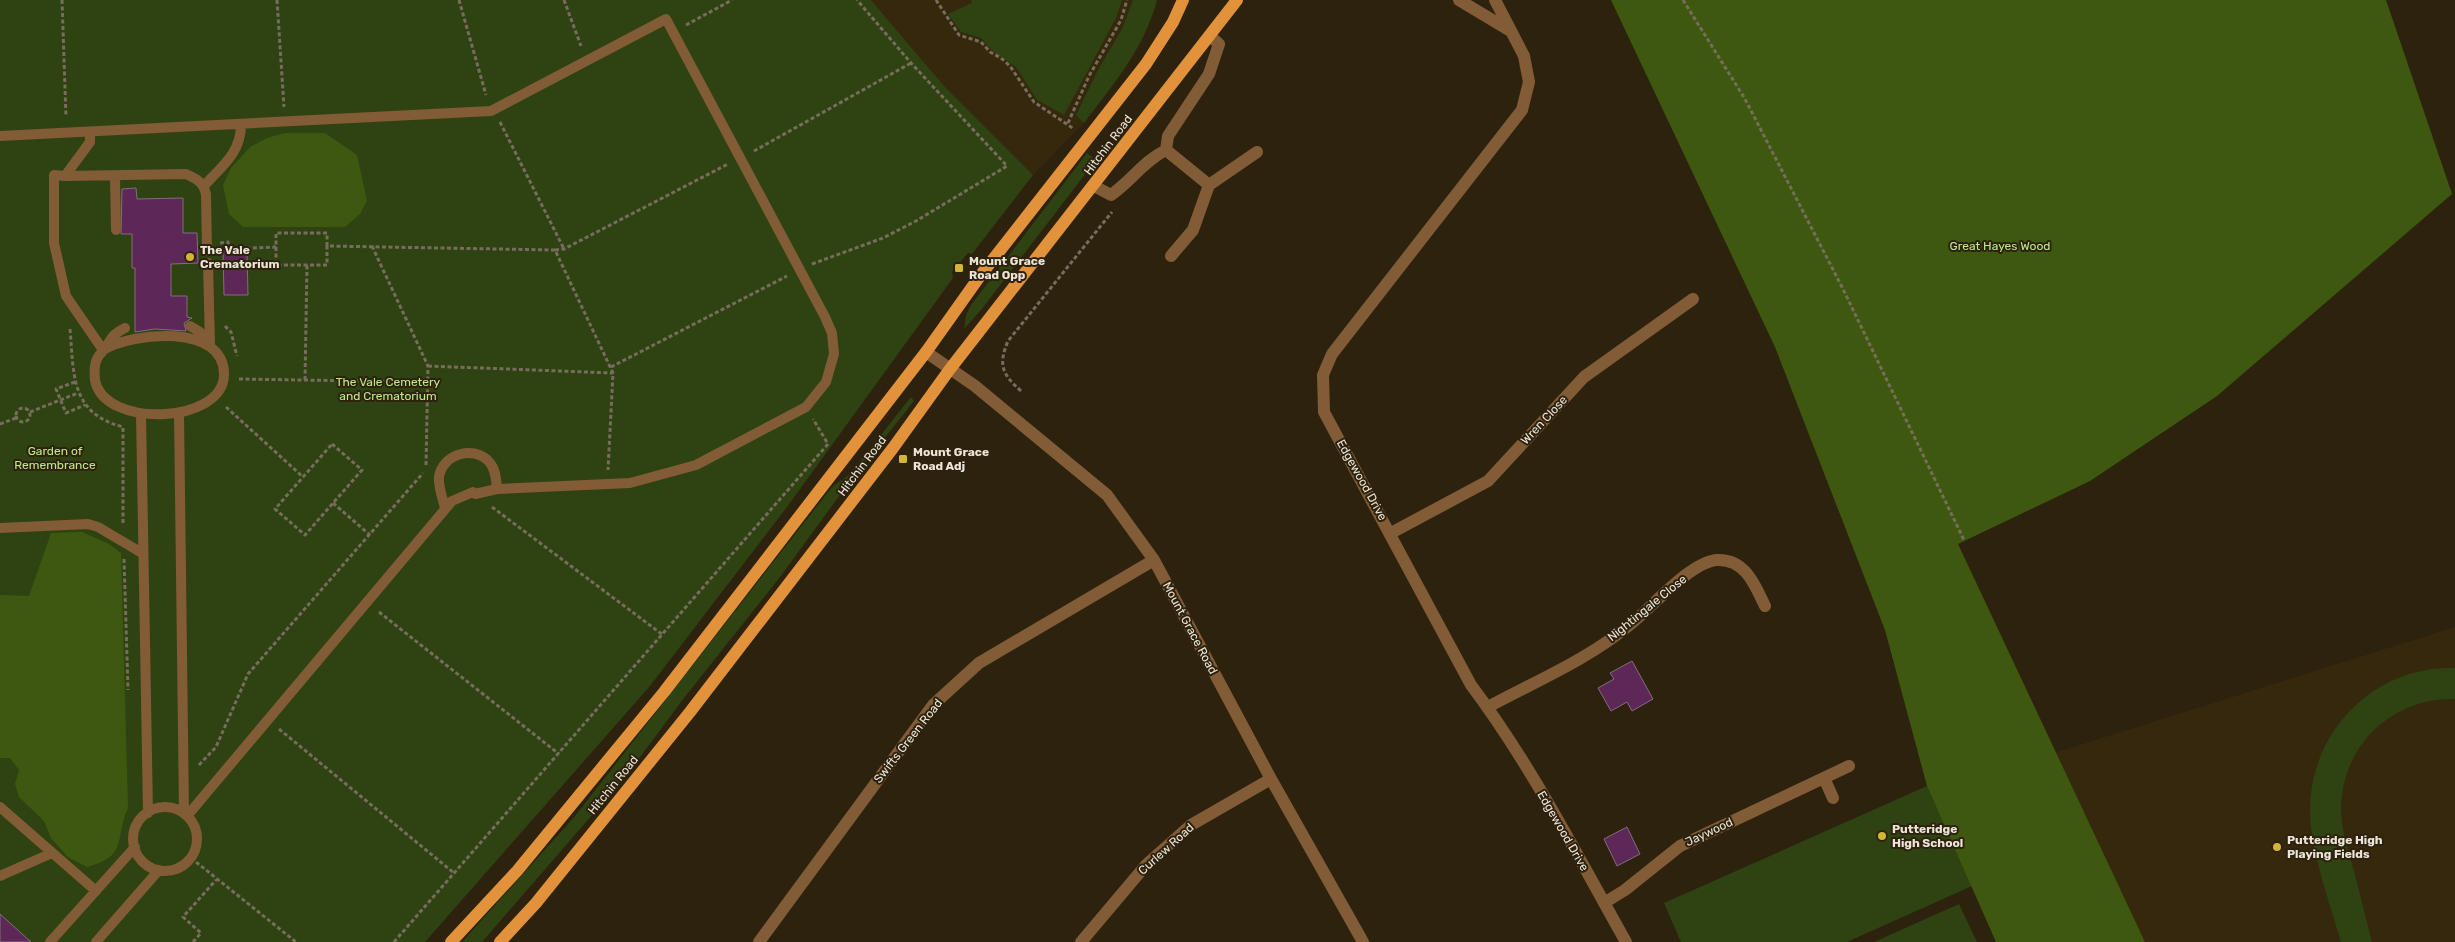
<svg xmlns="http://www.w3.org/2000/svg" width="2455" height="942" font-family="Rubik,sans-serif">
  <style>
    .built { fill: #36280d }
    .green { fill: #2f4211 }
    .forest { fill: #3e590f }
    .building { fill: #5d2858; stroke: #816d7e }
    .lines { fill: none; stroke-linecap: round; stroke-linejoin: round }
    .path { stroke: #776d5c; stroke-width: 3; stroke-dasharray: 4 2.5; stroke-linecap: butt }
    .lane { stroke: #825c36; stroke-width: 10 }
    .street { stroke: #825c36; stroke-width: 12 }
    .primary { stroke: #e1923b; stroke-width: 12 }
    .poi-dot { fill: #d5b534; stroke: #2d220e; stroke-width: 2 }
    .labels { text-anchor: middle; stroke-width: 4; stroke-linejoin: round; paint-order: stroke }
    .street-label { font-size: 12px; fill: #ece5d8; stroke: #2d220e }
    .park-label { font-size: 12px; fill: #bfe988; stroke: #2d220e }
    .poi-label { font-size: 12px; font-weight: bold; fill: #ece5d8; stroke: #2d220e; text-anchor: start }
  </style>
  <rect width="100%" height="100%" fill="#2d220e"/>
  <path class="built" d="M871,0H1157L1142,41L1122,73L1084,123L1033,175L945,87Z
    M2455,627V942H2145L2054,753Z"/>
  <path class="green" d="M0,0H871L945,87L1033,175L972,254L968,253L952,272L953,278L787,507L650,686L425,942H0Z
    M971,0H1122L1116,18L1064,115L1037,100L1016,67L992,51L981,38L961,32L948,14L972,3Z
    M1133,0H1157C1145,47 1113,85 1084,123L1076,115L1099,68L1122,29Z
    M1087,153L1096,160L981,310L964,329L966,315L971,305Z
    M911,397L914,401L848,484L780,577L684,698L626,776L482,942H462L575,816L832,487L850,474Z
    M2455,668V699C2427,698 2402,707 2381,724C2352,747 2337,786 2342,823C2344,839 2350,856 2354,871C2360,895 2366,918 2372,942H2341C2331,908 2315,862 2311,827C2301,742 2368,665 2455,668Z
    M1927,786L1972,886L1847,942H1681L1664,903Z
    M1959,904L1977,942H1874Z"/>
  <path class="forest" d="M1611,0H2386L2452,194L2217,396L2090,481L1958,544L2145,942H1996L1927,786L1885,630L1775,347Z
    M285,133H325L357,155L367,201L360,214L345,227H243L229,214L223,185L231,168L250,147L267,138Z
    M82,532L109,544L121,553L128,808C114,839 129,856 87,867L68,857L51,838L44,821L19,797L15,784L19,770L10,758H0V595L29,596L51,533Z"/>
  <path class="building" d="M136,188L137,199L183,198V233H197L198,263L171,264V296H187V317L192,318L184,323L186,331L155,329L135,332V268H132V234H121L122,189Z
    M223,251H247L248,295H224Z
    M1632,661L1653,699L1632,711L1627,702L1611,711L1598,688L1614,679L1610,673Z
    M1627,827L1640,854L1617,866L1604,839Z
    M0,914L31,942H0Z"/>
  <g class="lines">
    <path class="path" d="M62,0L66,117
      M277,0L284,107
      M459,0L486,95
      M564,0L581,46
      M936,0L959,35L981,42L990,52L1001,58L1010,66L1034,102L1074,129
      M1683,0L1745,99L1842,287L1964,540
      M686,25L732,0
      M500,122L564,249
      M1068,123L1089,76L1121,20L1127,0
      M754,151L911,63
      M220,243L228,242L229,249L276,247
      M327,246V233H276V265H327V246L555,250L613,373L608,470
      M372,246L428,366L426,465
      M555,250L564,249L728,164
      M812,264L883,238L916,221L1007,166L911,63L857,0
      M225,326L231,332L237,356
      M70,329C74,375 70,413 123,427V525
      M428,366L613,373
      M611,367L787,276
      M239,379L427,382
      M305,380L307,265
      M75,382L56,389L66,413L85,405
      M1021,391C1002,374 998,365 1008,341L1112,212
      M226,407L303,477
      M16 415a7 7 0 1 1 14 0a7 7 0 1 1-14 0Z
      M30,412L78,393
      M0,424L16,418
      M332,444L362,470L305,535L275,509Z
      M333,503L370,535
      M492,507L663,635
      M124,559L128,690
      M379,612L559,754
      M279,729L454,873
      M199,765L216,747L248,674L423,473
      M191,858L296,942
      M193,942L201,933L183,917L216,880
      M394,942L828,444L813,419"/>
    <path class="lane" d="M90,132V142L65,176L54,175V243L66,296L103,350
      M0,136L491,111L666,19L825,317L832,333L834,354L826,382L806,407L696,465L630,483L497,489L475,494L473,492L452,501L187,816
      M65,176L186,174C197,179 203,182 206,194L207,251
      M115,176L116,230
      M204,186C221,167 241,153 241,125
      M208,263L210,345
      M190,326L200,332L209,344
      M103,350C133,332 225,323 224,375C223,424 104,429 95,380C94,369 94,360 102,352C111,341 110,335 125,328
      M179,413L184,813
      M141,414L148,813
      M445,508C443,499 438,487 439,477C442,454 475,444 490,463C496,470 496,480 497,489
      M0,528L88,524L98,527L142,553
      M0,807L96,891
      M133 839a32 32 0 1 1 64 0a32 32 0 1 1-64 0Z
      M0,876L52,853
      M50,942L135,847
      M96,942L159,870"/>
    <path class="street" d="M1459,0L1509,30
      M1495,0L1524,56L1529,82L1522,110L1332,354L1323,375L1324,412L1471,685C1531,765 1577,855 1626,942
      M1210,36L1219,44L1209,74L1168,136L1166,150L1209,185L1257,152
      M1094,186L1111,195C1131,181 1144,161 1166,150
      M1171,256L1193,230L1209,185
      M926,352L975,386L1107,495L1154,560L1271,779L1363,942
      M1391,533L1488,481L1584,377L1693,299
      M1488,707C1536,681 1589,659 1632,623C1653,606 1690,563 1716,560C1745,558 1755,585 1765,606
      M1824,778L1833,798
      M1604,903L1625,890L1680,846L1849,766
      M759,942L933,705L979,663L1154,560
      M1081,942L1146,865L1191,825L1271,779"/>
    <path class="primary" d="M451,942L517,871L664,692L926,352L980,276L1146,64L1173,22L1183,0
      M500,942L536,903L690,712L893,448L950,369L1237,0"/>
  </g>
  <g class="poi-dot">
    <circle cx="190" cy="257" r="5"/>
    <rect x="954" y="263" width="10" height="10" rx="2.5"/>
    <rect x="898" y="454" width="10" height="10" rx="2.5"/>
    <circle cx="1882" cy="836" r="5"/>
    <circle cx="2277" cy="847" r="5"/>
  </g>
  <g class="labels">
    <g class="street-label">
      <text transform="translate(1108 145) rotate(-53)" y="4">Hitchin Road</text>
      <text transform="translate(1544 420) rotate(-47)" y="4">Wren Close</text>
      <text transform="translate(862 466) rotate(-53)" y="4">Hitchin Road</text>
      <text transform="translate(1362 480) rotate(61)" y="4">Edgewood Drive</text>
      <text transform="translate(1647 608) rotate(-39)" y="4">Nightingale Close</text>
      <text transform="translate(1190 628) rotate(62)" y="4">Mount Grace Road</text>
      <text transform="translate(908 741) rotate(-52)" y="4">Swifts Green Road</text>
      <text transform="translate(613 785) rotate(-51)" y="4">Hitchin Road</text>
      <text transform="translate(1563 831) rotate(60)" y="4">Edgewood Drive</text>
      <text transform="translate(1709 832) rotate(-25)" y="4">Jaywood</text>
      <text transform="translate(1166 849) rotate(-42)" y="4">Curlew Road</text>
    </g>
    <g class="park-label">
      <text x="2000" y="250">Great Hayes Wood</text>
      <text x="388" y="386">The Vale Cemetery<tspan x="388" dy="14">and Crematorium</tspan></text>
      <text x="55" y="455">Garden of<tspan x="55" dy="14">Remembrance</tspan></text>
    </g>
    <g class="poi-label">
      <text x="200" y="254">The Vale<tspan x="200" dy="14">Crematorium</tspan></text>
      <text x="969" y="265">Mount Grace<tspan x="969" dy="14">Road Opp</tspan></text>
      <text x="913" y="456">Mount Grace<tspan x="913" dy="14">Road Adj</tspan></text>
      <text x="1892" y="833">Putteridge<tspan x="1892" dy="14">High School</tspan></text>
      <text x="2287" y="844">Putteridge High<tspan x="2287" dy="14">Playing Fields</tspan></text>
    </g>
  </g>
</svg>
